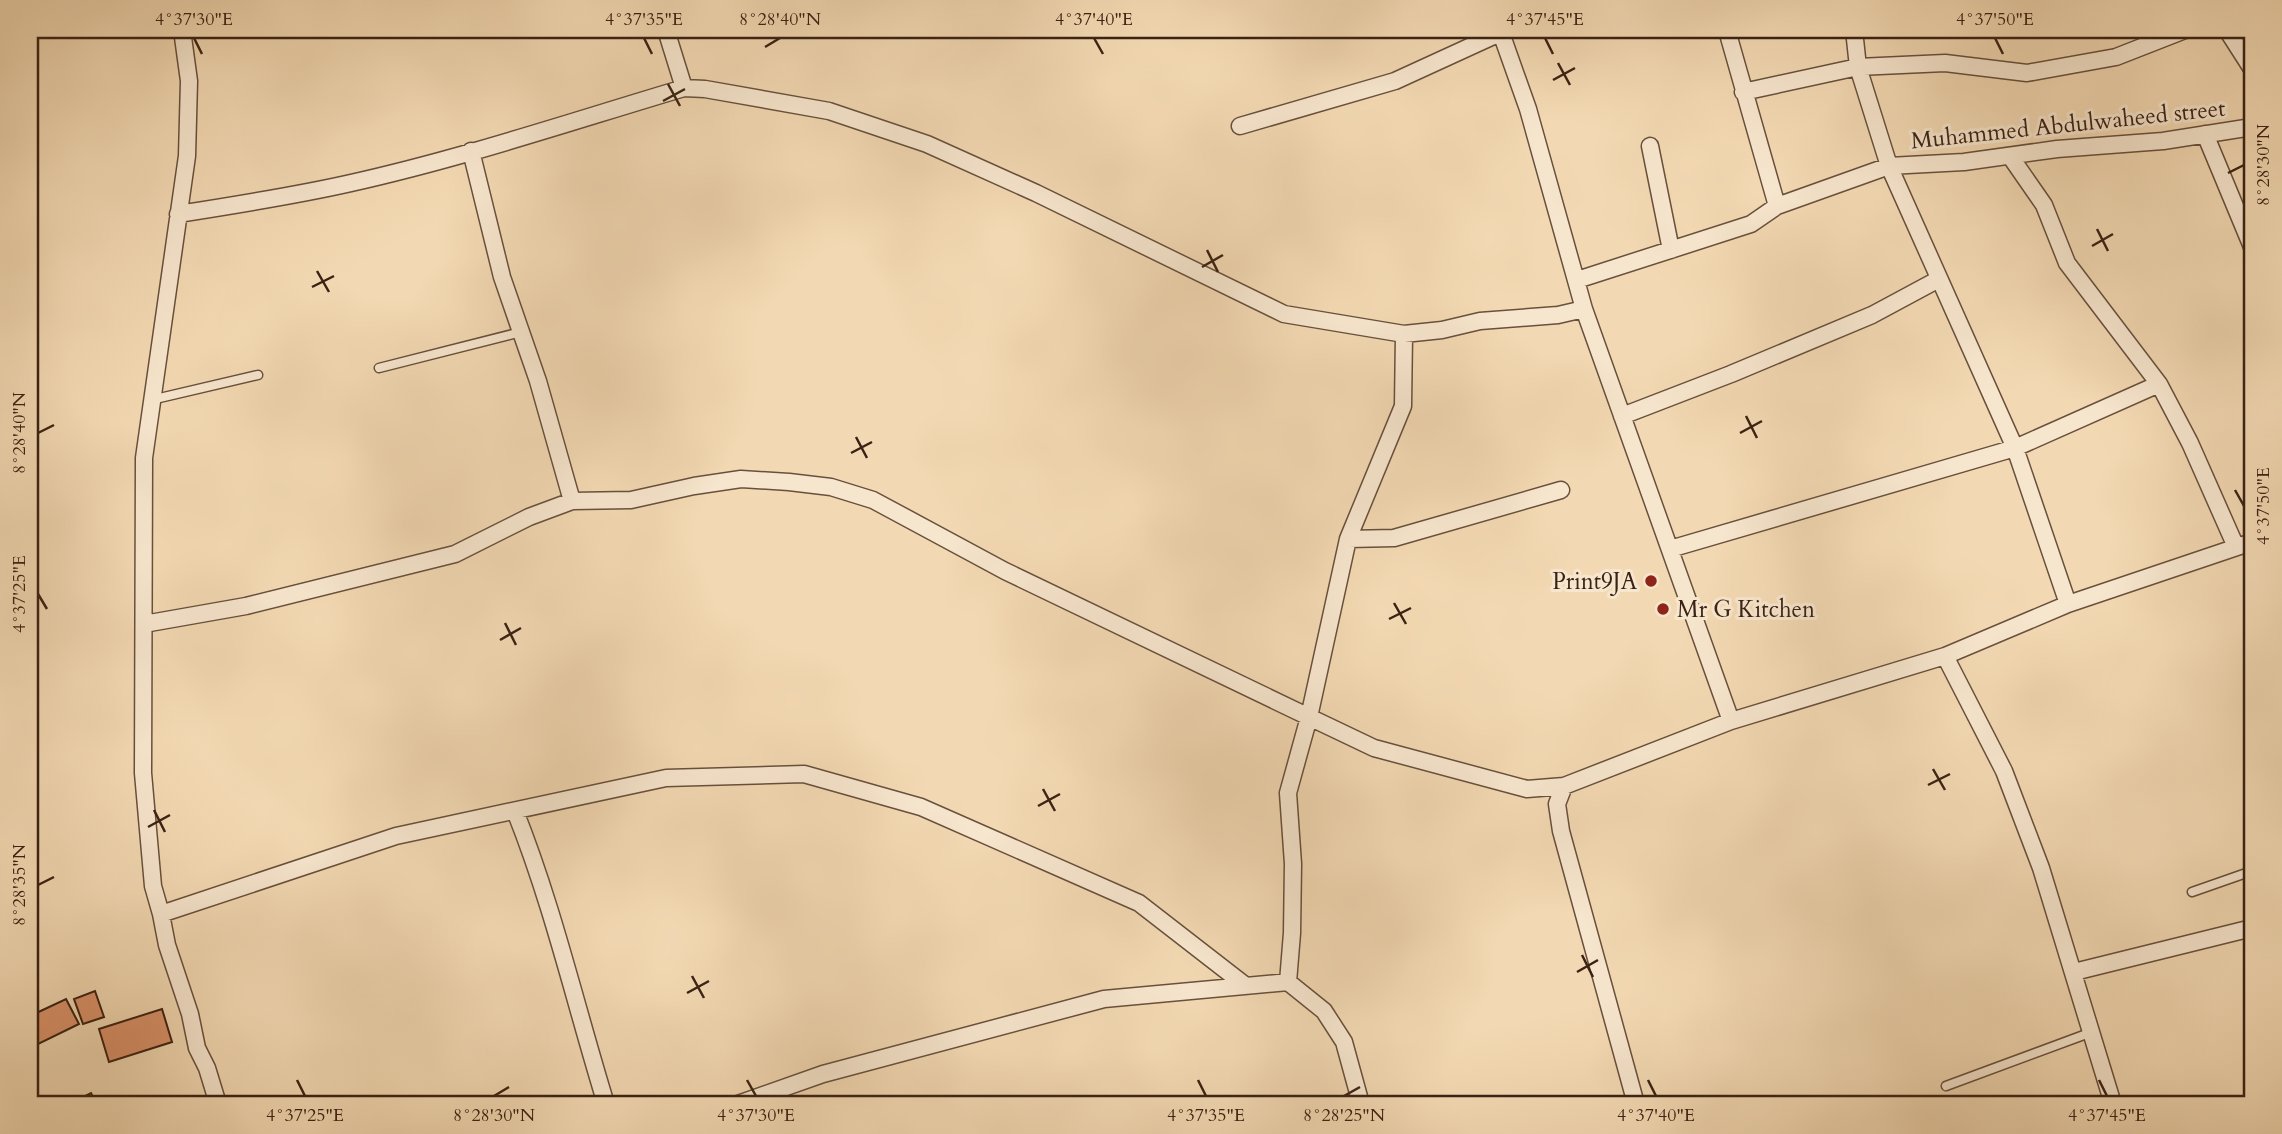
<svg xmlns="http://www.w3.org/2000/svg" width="2282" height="1134" font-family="Cardo,serif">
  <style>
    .building { fill: #db926a; stroke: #3a2214; stroke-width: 2 }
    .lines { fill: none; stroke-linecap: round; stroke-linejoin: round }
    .lane-casing { stroke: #68503c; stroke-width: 11 }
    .street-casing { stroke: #68503c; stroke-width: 19 }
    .lane { stroke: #f7e6ce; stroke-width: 8 }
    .street { stroke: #f7e6ce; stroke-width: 16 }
    .ticks { fill: none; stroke: #3a2214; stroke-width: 2.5 }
    .poi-dot { fill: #8f2418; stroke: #f7e6ce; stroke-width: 2.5 }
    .labels { text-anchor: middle; stroke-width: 6; stroke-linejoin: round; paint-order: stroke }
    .street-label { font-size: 23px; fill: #3a2214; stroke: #f7e6ce }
    .poi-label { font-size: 23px; fill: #3a2214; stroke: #f7e6ce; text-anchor: end }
    .neatline { fill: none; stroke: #3a2214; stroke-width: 2.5 }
    .ticks-label { font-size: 18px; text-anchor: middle; fill: #3a2214 }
  </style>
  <rect width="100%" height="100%" fill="#f3d9b3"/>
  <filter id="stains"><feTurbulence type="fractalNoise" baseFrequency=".00286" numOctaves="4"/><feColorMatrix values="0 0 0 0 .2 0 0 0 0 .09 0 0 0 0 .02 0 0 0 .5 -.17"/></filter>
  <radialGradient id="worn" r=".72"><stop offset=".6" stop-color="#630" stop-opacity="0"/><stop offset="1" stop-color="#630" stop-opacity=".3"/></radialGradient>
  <path class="building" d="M95,991L104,1017L83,1024L74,999Z
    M66,999L79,1024L30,1048V1016Z
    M162,1009L172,1042L109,1062L99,1029Z
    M91,1093L96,1104H69Z"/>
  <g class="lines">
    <g class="lane-casing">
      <path id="lane" d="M379,368L521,332
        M151,400L258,375
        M2192,892L2252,871
        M1946,1086L2092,1032"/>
    </g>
    <g class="street-casing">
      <path id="street" d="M182,30L189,81L187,156L144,458L143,773L153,886L161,914L167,945L190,1014L197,1048L207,1068L218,1104
        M666,30L684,88L705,89L829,111L927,144L1036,193L1284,314L1404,334L1442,330L1480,321L1558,315L1584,309L1731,721L1945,656L2004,771L2041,868L2113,1104
        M1500,30L1528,109L1584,309
        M2227,30L2252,69
        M1728,34L1777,206
        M1743,92L1858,67L1945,63L2027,73L2116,57L2185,30
        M1240,126L1395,81L1502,32
        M2205,134L2252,247
        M1650,146L1671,250
        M471,151L502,277L538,381L572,501
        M2010,156L2044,205L2067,263L2159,384L2190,443L2236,547
        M178,214C236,205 294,196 351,183C463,158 573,121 684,88
        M1577,280L1751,224L1777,206L1889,166L1858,67L1854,30
        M1622,416L1731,374L1872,315L1939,279
        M1348,539L1394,538L1561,490
        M1670,549L2015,448L2159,384
        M2068,604L2015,448L1889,166L1964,162L2057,149L2163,141L2252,127
        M144,624L246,606L455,554L529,517L572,501L631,500L694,486L741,479L789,482L831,487L873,500L1005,571L1309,717L1348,539L1403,406L1404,334
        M1945,656L2068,604L2252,542
        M515,811C553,906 576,1007 606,1104
        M161,914L396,836L666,778L804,774L921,807L1139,903L1246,986
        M2074,972L2252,928
        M1288,982L1292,933L1293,864L1288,793L1309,717L1374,748L1527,789L1564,786
        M738,1104L823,1074L1104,999L1288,982L1324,1011L1344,1042L1361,1104
        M1636,1104L1561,831L1557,804L1564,786L1731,721"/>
    </g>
    <use href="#lane" class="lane"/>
    <use href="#street" class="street"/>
  </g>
  <path class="ticks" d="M194,38L202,54M644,38L652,54M1094,38L1103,54M1545,38L1553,54M1995,38L2003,54M765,47L780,38M1558,63L1570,85M1553,80L1575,68M668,84L680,106M663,101L685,89M2228,173L2244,165M2097,229L2108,251M2092,246L2113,234M1207,250L1218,272M1202,267L1223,255M317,271L329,292M312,287L334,276M1746,416L1757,438M38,433L54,425M1740,433L1762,421M856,437L867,458M851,453L872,442M2235,490L2244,506M38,594L47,609M1394,603L1406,624M1389,619L1411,608M505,623L516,645M500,640L521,628M1933,769L1945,790M1928,785L1950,774M1043,789L1055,811M1038,806L1060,794M154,810L165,832M148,827L170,815M38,885L54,877M1582,955L1593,977M1577,972L1598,960M692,976L704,998M687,993L709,981M297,1080L305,1096M747,1080L756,1096M1198,1080L1206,1096M1648,1080L1656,1096M2099,1080L2107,1096M494,1096L509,1087M1344,1096L1360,1087"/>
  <g class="poi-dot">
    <circle cx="1651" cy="581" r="7"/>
    <circle cx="1663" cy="609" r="7"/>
  </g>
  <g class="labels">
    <g class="street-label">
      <text transform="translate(2068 124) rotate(-6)" y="8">Muhammed Abdulwaheed street</text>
    </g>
    <g class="poi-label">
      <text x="1637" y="589">Print9JA</text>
      <text x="1677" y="617" text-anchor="start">Mr G Kitchen</text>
    </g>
  </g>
  <rect width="2282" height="1134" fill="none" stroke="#f3d9b3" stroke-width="77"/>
  <rect x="38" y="38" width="2206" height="1058" class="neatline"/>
  <g class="ticks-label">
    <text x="194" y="25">4°37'30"E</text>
    <text x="644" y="25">4°37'35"E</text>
    <text x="780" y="25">8°28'40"N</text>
    <text x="1094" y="25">4°37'40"E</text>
    <text x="1545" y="25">4°37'45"E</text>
    <text x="1995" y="25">4°37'50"E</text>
    <text transform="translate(2263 165) rotate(-90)" y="6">8°28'30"N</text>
    <text transform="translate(19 433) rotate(-90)" y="6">8°28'40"N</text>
    <text transform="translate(2263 506) rotate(-90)" y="6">4°37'50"E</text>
    <text transform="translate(19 594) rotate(-90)" y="6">4°37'25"E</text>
    <text transform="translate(19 885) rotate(-90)" y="6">8°28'35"N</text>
    <text x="305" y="1121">4°37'25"E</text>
    <text x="494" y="1121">8°28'30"N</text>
    <text x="756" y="1121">4°37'30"E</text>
    <text x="1206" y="1121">4°37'35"E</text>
    <text x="1344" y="1121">8°28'25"N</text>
    <text x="1656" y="1121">4°37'40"E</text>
    <text x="2107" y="1121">4°37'45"E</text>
  </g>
  <rect width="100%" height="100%" filter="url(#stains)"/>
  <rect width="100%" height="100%" fill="url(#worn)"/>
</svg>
